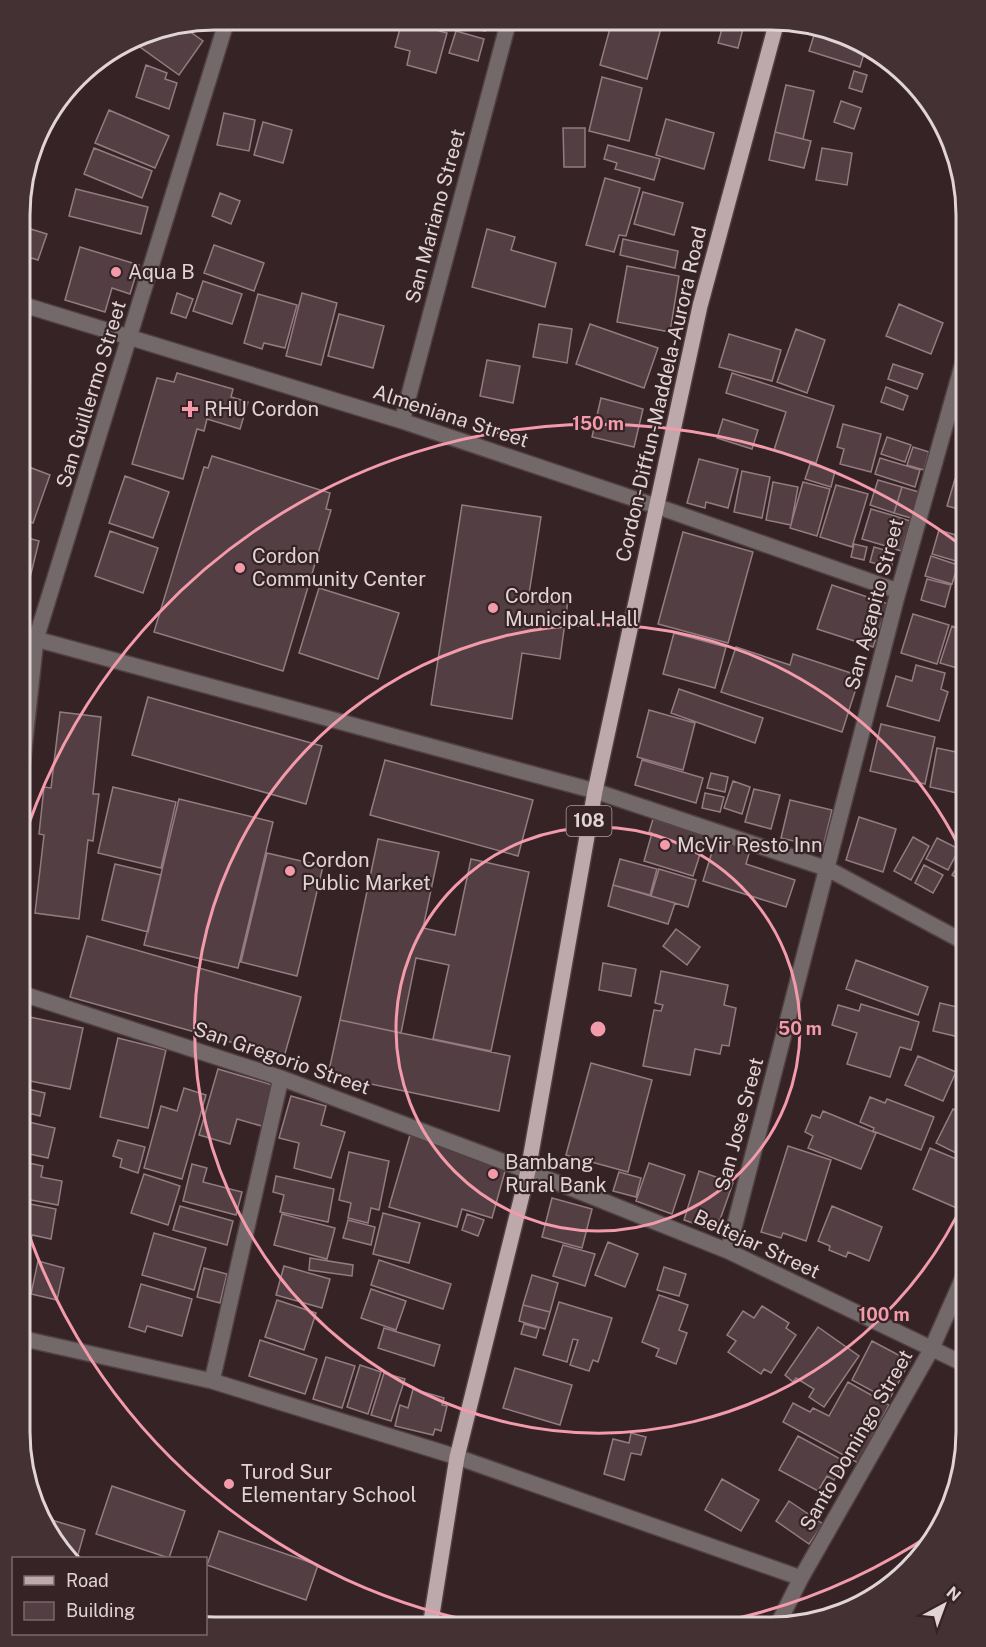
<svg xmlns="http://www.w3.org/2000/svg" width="986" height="1647" font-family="'Public Sans',sans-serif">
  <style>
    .building { fill: #533f43; stroke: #937c80; stroke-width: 1.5 }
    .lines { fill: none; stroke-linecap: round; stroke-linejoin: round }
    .minor-casing { stroke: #513f42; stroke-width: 18 }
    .major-casing { stroke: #513f42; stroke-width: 18 }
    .minor { stroke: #73696a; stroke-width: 15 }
    .major { stroke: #bda9ac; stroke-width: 15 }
    .ring { fill: none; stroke: #f39aab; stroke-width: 3 }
    .poi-dot { fill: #f39aab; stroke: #352326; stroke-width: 2 }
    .labels { text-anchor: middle; stroke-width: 4.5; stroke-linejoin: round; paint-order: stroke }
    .shield { fill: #352326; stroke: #ad9fa1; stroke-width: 1.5 }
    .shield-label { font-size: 18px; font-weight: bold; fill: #e1d4d6 }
    .street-label { font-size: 20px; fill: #e1d4d6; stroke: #352326 }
    .poi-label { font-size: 20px; fill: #e1d4d6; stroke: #352326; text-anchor: start }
    .rim { fill: none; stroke: #e1d4d6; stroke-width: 3 }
    .centre { fill: #f39aab; stroke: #352326; stroke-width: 3 }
    .ring-label { font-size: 18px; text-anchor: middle; font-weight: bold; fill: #f39aab; stroke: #352326; stroke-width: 4.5; stroke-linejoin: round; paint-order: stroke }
  </style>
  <rect width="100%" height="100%" fill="#352326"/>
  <path class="building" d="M458,20H488L485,31L457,24Z
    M612,21H663L647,79L600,65Z
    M707,21H745L738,48L718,43L722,29L706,25Z
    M414,24L447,33L436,73L407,65L410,51L395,47L401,25L413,29Z
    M182,26L203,41L179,75L140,47L150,32Z
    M456,31L484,39L478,61L449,53Z
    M815,32L823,35V32L865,50L860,67L809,51Z
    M146,65L167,73L165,79L177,83L169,109L136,97Z
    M854,71L867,75L862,92L849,88Z
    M602,77L642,88L629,141L589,131Z
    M786,85L814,91L803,139L775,132Z
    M841,101L861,108L854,129L834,122Z
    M109,110L169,136L155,168L95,143Z
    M224,113L255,120L249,151L217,145Z
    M666,119L714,133L704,169L656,155Z
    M263,122L292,130L283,163L254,155Z
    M563,128H585V167H564Z
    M775,132L811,141L804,168L769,160Z
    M608,145L660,159L654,180L615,169L617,163L604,159Z
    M94,148L152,171L142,198L84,174Z
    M822,148L852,153L847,185L816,180Z
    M605,178L640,188L626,236L619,235L614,252L586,245Z
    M76,189L148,207L141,234L69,216Z
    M643,192L683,203L674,235L634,224Z
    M220,193L240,201L231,224L212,216Z
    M21,226L47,234L38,260L21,255Z
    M487,229L515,237L511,250L556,263L545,307L472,287Z
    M623,239L678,251L675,268L620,255Z
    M214,245L264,263L254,291L204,273Z
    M80,247L139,265L130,294L112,288L105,312L65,300Z
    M627,266L679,276L670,332L617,322Z
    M203,281L242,294L232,324L193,311Z
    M177,293L193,299L186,318L171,313Z
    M302,293L337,303L321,365L286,356Z
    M258,294L297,305L285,348L264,343L262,349L244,343Z
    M899,304L943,323L931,354L886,336Z
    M339,314L384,326L373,368L328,356Z
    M539,324L572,329L567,363L533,357Z
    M590,324L658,348L644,388L576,364Z
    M796,329L825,340L807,393L777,382Z
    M729,334L781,350L772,381L719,367Z
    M487,360L520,366L513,403L480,396Z
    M893,364L923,374L917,389L888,379Z
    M177,373L233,389L231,397L248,402L240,429L207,419L204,431L197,429L183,479L132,464L157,378L174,382Z
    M732,373L834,406L816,463L774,450L786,412L726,393Z
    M886,387L908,396L903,410L881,402Z
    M601,398L643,409L634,447L592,437Z
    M723,419L758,430L752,449L717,438Z
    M843,424L881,434L871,472L840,464L844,449L837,447Z
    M887,437L911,445L905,462L881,454Z
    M913,447L929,452L924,470L907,465Z
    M212,456L330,493L326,509L331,510L283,671L154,632L204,467L208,468Z
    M880,458L920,470L915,487L875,474Z
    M699,459L738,469L728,508L706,502L705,508L687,503Z
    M21,464L50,475L33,523L21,519Z
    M810,464L835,471L831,487L805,479Z
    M742,471L770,477L762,518L734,512Z
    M125,476L169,492L153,538L109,523Z
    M955,479L966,482V511L947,506Z
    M878,480L902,487L894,513L870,505Z
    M773,482L798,487L791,525L766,520Z
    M803,482L830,489L817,536L790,528Z
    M836,485L868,494L852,547L820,537Z
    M902,487L919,492L911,518L894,513Z
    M462,505L541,517L529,594L568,600L560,659L522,653L512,719L431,705Z
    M871,509L895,516L886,546L862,539Z
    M895,516L910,521L901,551L886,546Z
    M939,530L966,538V564L932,554Z
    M110,531L158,548L143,593L95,576Z
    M683,532L753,552L728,643L658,624Z
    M21,536L39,541L27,590L21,588Z
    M854,544L867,547L864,560L851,557Z
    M874,547L895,553L891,568L870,562Z
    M931,556L958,565L952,584L925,576Z
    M927,579L951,585L945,607L921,600Z
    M832,585L888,604L873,647L817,629Z
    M319,588L399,613L378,679L299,653Z
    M966,593V612L961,610Z
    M913,614L949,625L937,664L901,653Z
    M952,626L966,631L964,670L940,663Z
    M674,633L726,647L715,688L663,674Z
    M736,647L790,665L793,654L860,676L842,732L721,692Z
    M916,665L945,673L941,689L948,692L939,721L887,706L896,676L912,681Z
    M679,689L763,718L755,743L671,713Z
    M148,697L322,746L306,804L132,755Z
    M649,710L695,723L683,770L637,757Z
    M60,712L101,717L93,794H99L93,841L88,840L79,919L35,913L44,835L39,834L44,787L51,788Z
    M881,724L935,737L925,784L870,771Z
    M937,748L966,754V795L930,787Z
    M385,760L533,800L518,856L370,815Z
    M642,760L703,778L696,803L635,785Z
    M711,773L728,777L725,792L707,788Z
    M733,781L750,787L742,814L724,808Z
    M113,787L176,802L161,868L98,853Z
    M754,789L780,795L771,829L745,822Z
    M705,793L724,797L720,812L702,808Z
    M179,799L273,822L238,968L144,945Z
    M790,800L832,810L823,848L781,838Z
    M859,817L896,829L883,872L846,860Z
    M653,819L706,836L693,876L644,861L652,833L649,832Z
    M913,837L929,846L911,880L894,871Z
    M937,838L959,849L948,870L926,859Z
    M378,839L439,852L423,928L455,935L471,859L529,872L491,1051L433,1039L449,965L416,958L401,1033L340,1020Z
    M716,839L750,850L746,864L795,880L786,907L703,881Z
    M267,853L323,866L297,976L241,962Z
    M966,853V884L952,875Z
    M620,859L657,869L650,895L613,885Z
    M115,864L161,875L148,932L102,920Z
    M924,865L943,875L933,893L915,883Z
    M659,869L696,880L688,907L651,896Z
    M613,885L675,903L668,924L608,906Z
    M676,929L700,947L687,965L663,946Z
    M87,936L301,997L284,1057L70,997Z
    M856,960L928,987L918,1015L846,989Z
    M603,963L636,969L631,996L599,990Z
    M661,971L728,985L724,1005L736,1008L729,1046L722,1045L720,1054L695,1049L690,1075L643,1066L654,1010L661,1011L663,1005L655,1003Z
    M940,1003L966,1009L959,1037L933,1031Z
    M861,1004L919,1022L911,1050L900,1047L890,1077L847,1064L857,1033L832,1025L838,1005L859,1011Z
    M20,1015L83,1028L70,1089L20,1079Z
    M340,1020L510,1056L499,1111L328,1075Z
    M966,1020V1037L961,1035Z
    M118,1038L166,1050L148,1128L100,1117Z
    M918,1056L956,1072L943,1101L905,1085Z
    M591,1063L652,1080L628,1172L566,1155Z
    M218,1069L276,1086L265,1127L237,1119L230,1144L199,1135Z
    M20,1087L45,1093L40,1116L20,1111Z
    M184,1088L206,1095L182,1179L144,1168L161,1106L177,1111Z
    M291,1096L326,1106L321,1125L345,1132L331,1178L294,1168L299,1143L279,1138Z
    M870,1097L885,1103L887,1099L934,1117L921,1150L873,1131L874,1128L860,1122Z
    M953,1109L966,1115V1158L936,1143Z
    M823,1111L876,1133L861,1169L808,1148L813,1136L805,1132L812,1115L820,1118Z
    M20,1120L55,1128L48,1158L20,1152Z
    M410,1135L507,1164L492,1218L462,1209L457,1227L389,1207Z
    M118,1140L145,1147L138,1173L120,1167L122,1159L113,1156Z
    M788,1146L831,1160L806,1241L783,1233L781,1238L761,1232Z
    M930,1148L966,1163V1212L913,1189Z
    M349,1152L389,1161L379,1210L371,1208L368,1223L348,1218L351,1203L339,1200Z
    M20,1161L43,1166L41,1177L62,1181L58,1205L20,1198Z
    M649,1163L685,1175L672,1214L636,1201Z
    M192,1164L207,1168L203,1182L242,1192L236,1215L183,1201Z
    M699,1171L733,1183L716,1231L684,1220Z
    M619,1172L641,1178L636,1197L613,1191Z
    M144,1174L180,1186L168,1225L131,1213Z
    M276,1176L334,1189L328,1222L280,1212L284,1195L273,1192Z
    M552,1198L592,1209L582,1248L542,1237Z
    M20,1202L56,1209L51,1239L32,1235L30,1249L20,1247Z
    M180,1206L233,1221L227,1245L173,1230Z
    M832,1206L882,1227L869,1261L848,1252L846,1257L829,1250L830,1246L818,1241Z
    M383,1213L420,1223L409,1263L373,1254Z
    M282,1214L335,1228L327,1259L274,1245Z
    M467,1214L484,1220L478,1236L462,1230Z
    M348,1220L375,1227L371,1245L343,1238Z
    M154,1233L206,1248L194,1290L142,1275Z
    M608,1242L638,1254L625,1287L595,1275Z
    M563,1245L595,1254L585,1286L553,1276Z
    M20,1253L28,1254L20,1302Z
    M310,1258L353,1265L352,1276L309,1270Z
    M379,1260L451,1284L443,1309L371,1285Z
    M38,1261L64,1268L57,1300L31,1294Z
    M284,1266L330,1279L322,1308L276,1295Z
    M664,1267L686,1274L679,1296L657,1290Z
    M204,1268L227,1274L220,1303L197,1297Z
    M532,1275L558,1283L550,1312L523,1305Z
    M141,1284L192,1299L182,1336L147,1326L145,1332L129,1327Z
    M371,1289L406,1301L396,1330L361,1318Z
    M659,1295L688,1305L679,1330L687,1333L676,1364L656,1356L659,1349L642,1342Z
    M277,1300L316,1313L304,1350L265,1337Z
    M559,1302L612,1318L598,1362L593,1360L589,1371L570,1365L578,1340L573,1339L567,1362L543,1355Z
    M523,1305L550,1312L545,1329L519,1321Z
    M762,1306L789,1323L786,1328L796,1335L771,1373L764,1369L761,1374L728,1352L736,1341L727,1335L743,1311L754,1318Z
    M524,1324L539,1328L536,1338L521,1334Z
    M818,1327L859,1356L824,1407L809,1397L814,1389L796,1378L793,1382L785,1375Z
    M384,1328L440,1345L434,1366L378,1348Z
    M260,1340L317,1359L305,1394L249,1376Z
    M872,1341L910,1361L889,1400L852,1380Z
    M326,1357L355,1366L342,1408L313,1399Z
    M360,1365L381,1372L368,1414L347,1407Z
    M515,1368L572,1385L560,1425L503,1408Z
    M384,1373L405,1379L391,1421L371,1415Z
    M848,1382L889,1405L858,1463L783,1422L793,1403L810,1412L813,1408L829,1416Z
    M413,1389L444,1398L442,1405L447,1406L441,1431L435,1429L433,1435L395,1426L400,1405L408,1408Z
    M631,1433L646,1437L641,1455L631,1453L624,1480L604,1474L613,1439L629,1443Z
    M798,1436L844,1461L834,1480L827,1476L818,1491L779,1470Z
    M722,1479L759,1500L741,1531L705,1510Z
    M112,1486L185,1511L169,1558L96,1534Z
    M789,1501L823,1524L809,1544L776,1521Z
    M45,1518L85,1530L77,1558H74Z
    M219,1531L318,1565L306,1600L207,1565Z"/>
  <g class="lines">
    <g class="minor-casing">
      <path id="minor" d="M21,304L402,421L656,506L898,591
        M402,421L509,20
        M21,635L595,791L828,869L966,943
        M20,786L36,639L227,20
        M20,993L281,1078L528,1171L728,1251L966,1365
        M728,1251L896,600L966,352
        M20,1338L212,1381L457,1457L801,1578
        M212,1381L281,1078
        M777,1626L801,1578L931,1350L966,1271"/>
    </g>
    <g class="major-casing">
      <path id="major" d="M430,1627L457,1457L528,1171L595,791L700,306L777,21"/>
    </g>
    <use href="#minor" class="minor"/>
    <use href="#major" class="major"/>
  </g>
  <g class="ring">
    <circle cx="598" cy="1029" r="202"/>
    <path d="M966 1197A404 404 0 1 1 966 861"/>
    <path d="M936 1531A605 605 0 0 1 693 1627M503 1627A605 605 0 0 1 21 1211M21 847A605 605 0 0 1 966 549"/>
  </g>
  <g class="poi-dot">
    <circle cx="116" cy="272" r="6"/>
    <path d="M187 400h6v6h6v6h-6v6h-6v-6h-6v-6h6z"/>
    <circle cx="240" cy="568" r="6"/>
    <circle cx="493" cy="608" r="6"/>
    <circle cx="665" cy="845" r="6"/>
    <circle cx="290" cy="871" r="6"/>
    <circle cx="493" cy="1174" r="6"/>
    <circle cx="229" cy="1484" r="6"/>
  </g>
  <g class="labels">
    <rect class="shield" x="566.5" y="806" width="45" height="30" rx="4.5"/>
    <g class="shield-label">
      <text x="589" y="827">108</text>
    </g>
    <g class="street-label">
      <text transform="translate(435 216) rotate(-75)" y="7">San Mariano Street</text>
      <text transform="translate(91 394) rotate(-73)" y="7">San Guillermo Street</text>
      <text transform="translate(661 394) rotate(-77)" y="7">Cordon-Diffun-Maddela-Aurora Road</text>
      <text transform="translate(451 416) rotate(18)" y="7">Almeniana Street</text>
      <text transform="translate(874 604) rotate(-75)" y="7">San Agapito Street</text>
      <text transform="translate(282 1058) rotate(19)" y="7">San Gregorio Street</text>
      <text transform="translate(739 1124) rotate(-75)" y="7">San Jose Sreet</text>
      <text transform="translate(757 1244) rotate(25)" y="7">Beltejar Street</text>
      <text transform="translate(856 1440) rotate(-60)" y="7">Santo Domingo Street</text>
    </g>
    <g class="poi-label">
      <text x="128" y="279">Aqua B</text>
      <text x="204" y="416">RHU Cordon</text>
      <text x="252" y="563">Cordon<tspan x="252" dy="23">Community Center</tspan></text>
      <text x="505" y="603">Cordon<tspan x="505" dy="23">Municipal Hall</tspan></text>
      <text x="677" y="852">McVir Resto Inn</text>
      <text x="302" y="867">Cordon<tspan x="302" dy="23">Public Market</tspan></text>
      <text x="505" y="1169">Bambang<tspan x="505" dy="23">Rural Bank</tspan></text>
      <text x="241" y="1479">Turod Sur<tspan x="241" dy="23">Elementary School</tspan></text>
    </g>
  </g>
  <path d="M0 0H986V1647H0ZM215 30H771A185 185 0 0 1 956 215V1432A185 185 0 0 1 771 1617H215A185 185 0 0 1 30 1432V215A185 185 0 0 1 215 30Z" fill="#433134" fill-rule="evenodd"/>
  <path class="rim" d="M215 30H771A185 185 0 0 1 956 215V1432A185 185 0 0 1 771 1617H215A185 185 0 0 1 30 1432V215A185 185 0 0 1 215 30Z"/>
  <circle cx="598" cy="1029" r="9" class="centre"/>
  <g class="ring-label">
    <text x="598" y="430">150 m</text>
    <text x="800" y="1035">50 m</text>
    <text x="884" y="1321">100 m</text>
  </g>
  <rect x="12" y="1557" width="195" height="78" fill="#352326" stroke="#7a6a6c" stroke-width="1.5"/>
  <rect x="24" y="1576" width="30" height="9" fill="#bda9ac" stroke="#7a6a6c" stroke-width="1.5"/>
  <text x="66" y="1587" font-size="18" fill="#e1d4d6">Road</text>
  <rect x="24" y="1602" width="30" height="18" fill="#533f43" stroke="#7a6a6c" stroke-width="1.5"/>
  <text x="66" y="1617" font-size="18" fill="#e1d4d6">Building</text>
  <g transform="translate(944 1605) rotate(41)" stroke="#352326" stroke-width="4.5" paint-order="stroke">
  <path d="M0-4.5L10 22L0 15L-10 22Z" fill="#e1d4d6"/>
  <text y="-9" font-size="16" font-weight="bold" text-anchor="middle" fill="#e1d4d6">N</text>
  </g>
</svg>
